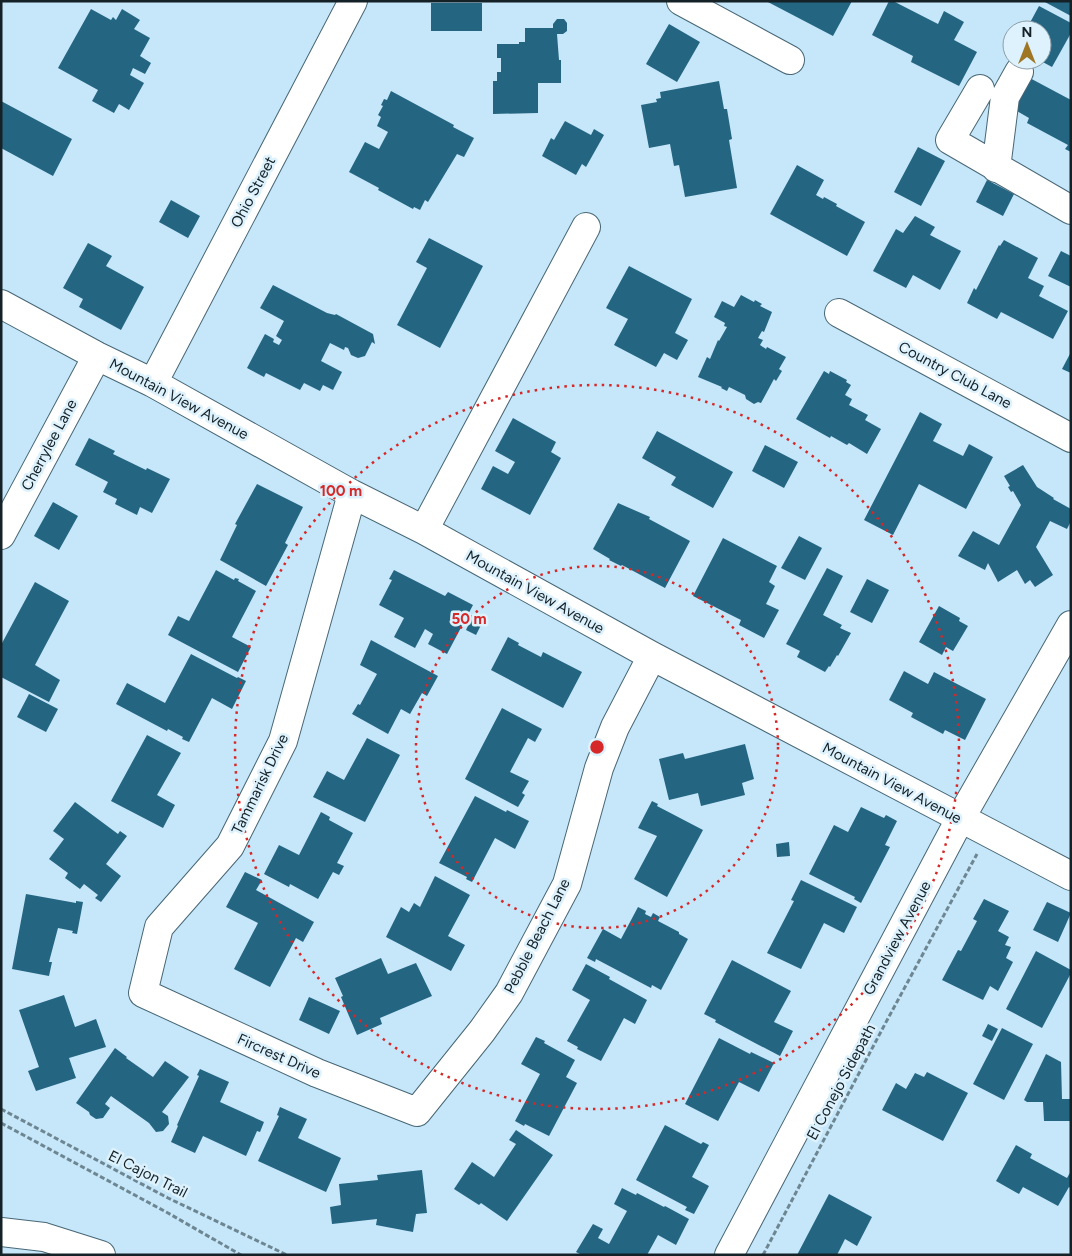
<svg xmlns="http://www.w3.org/2000/svg" width="1072" height="1256" font-family="Figtree,sans-serif">
  <style>
    .building { fill: #246582 }
    .lines { fill: none; stroke-linecap: round; stroke-linejoin: round }
    .minor-casing { stroke: #486776; stroke-width: 30 }
    .path { stroke: #6e8692; stroke-width: 3; stroke-dasharray: 5 2.5; stroke-linecap: butt }
    .minor { stroke: #fff; stroke-width: 28 }
    .ring { fill: none; stroke: #d62828; stroke-width: 2.5; stroke-dasharray: 2.5 5 }
    .labels { text-anchor: middle; stroke-width: 5; stroke-linejoin: round; paint-order: stroke }
    .street-label { font-size: 15px; fill: #142127; stroke: #ddf2fd }
    .centre { fill: #d62828; stroke: #ddf2fd; stroke-width: 2.5 }
    .ring-label { font-size: 15px; text-anchor: middle; font-weight: bold; fill: #d62828; stroke: #ddf2fd; stroke-width: 5; stroke-linejoin: round; paint-order: stroke }
  </style>
  <rect width="100%" height="100%" fill="#c5e7f9"/>
  <path class="building" d="M766,1H852L833,36Z
    M889,1H893L938,24L944,11L964,22L954,40L977,52L959,86L911,62L913,56L872,35Z
    M1043,1H1071V16Z
    M431,3H482V31H431Z
    M1039,6L1071,23V33L1052,67L1039,60H1042V30H1026Z
    M91,9L111,20L113,17L116,20L122,9L140,20L134,29L150,38L140,56L151,63L145,74L133,68L130,75L144,83L129,110L119,104L114,113L92,101L98,90L58,68Z
    M557,19H564L567,23V31L563,34H557L559,60H561V83H538V113L493,114V81H497V72H501V58H497V44H519V42H525V28H553V24Z
    M669,24L700,42L677,82L646,64Z
    M1026,76L1071,100V152L1065,149L1068,145L1027,123L1029,118L1010,107Z
    M719,81L724,109H727L732,139L729,140L737,188L685,197L679,165L674,166L670,144L649,148L641,105L657,102L656,99L661,98L660,92Z
    M391,91L454,125L453,127L474,138L464,157L457,154L428,202L425,200L420,210L414,207L413,209L378,190L379,188L349,172L365,142L379,149L388,132L377,126L381,117L378,115L383,106L381,105L384,99L387,100Z
    M1,101L72,139L53,176L1,148Z
    M565,121L591,135L594,129L604,135L586,167L582,164L576,175L542,156L551,138L554,140Z
    M918,147L945,161L921,206L894,192Z
    M797,165L824,180L816,195L823,199L824,197L837,204L836,206L865,222L847,256L770,214Z
    M987,180L1014,194L1003,216L976,202Z
    M171,200L200,216L188,238L159,222Z
    M915,216L935,227L930,235L961,251L940,290L913,275L906,288L873,271L896,229L903,233Z
    M429,238L483,266L440,348L397,325L427,268L416,262Z
    M1004,240L1038,258L1028,278L1044,286L1039,296L1068,311L1053,339L1001,312L997,319L967,303L974,288L976,290L999,245L1000,246Z
    M88,243L112,256L106,266L144,287L121,330L79,307L83,299L63,288Z
    M1061,251L1071,256V287L1048,276Z
    M629,266L692,299L675,333L688,340L677,360L664,353L656,367L614,345L628,319L606,308Z
    M273,285L327,313L335,315L336,314L373,334L375,344L372,342L365,356L358,358L351,355L348,348L345,347L344,350L330,343L321,361L342,372L333,390L323,385L320,391L304,383L300,390L266,373L264,377L247,368L265,334L274,339L273,342L279,345L282,340L276,336L284,321L260,308Z
    M741,295L754,302L755,300L762,304L760,306L772,312L764,332L762,331L758,338L763,340L760,345L766,349L767,347L786,357L779,369L782,371L776,381L774,379L761,403L758,402L754,404L746,399L745,395L729,387L727,391L721,388L722,387L698,377L707,357L710,359L718,340L719,341L727,327L724,326L725,323L714,317L722,301L734,307Z
    M1071,352V373L1062,369Z
    M824,371L829,374L830,371L847,380L846,382L851,385L845,395L852,399L849,405L868,415L865,420L881,429L867,454L849,443L847,445L831,436L830,438L796,419Z
    M920,412L942,424L933,441L963,456L969,444L993,457L966,509L919,484L893,535L864,520Z
    M513,418L556,442L551,452L561,458L530,515L481,489L493,466L508,474L515,462L495,451Z
    M657,431L733,472L713,508L671,485L676,477L642,458Z
    M89,438L115,451L113,454L146,470L147,468L170,479L152,513L140,507L137,515L115,504L117,499L103,492L108,482L75,465Z
    M765,445L798,462L784,488L752,471Z
    M1023,465L1037,487L1054,498L1053,499L1071,509V521L1067,529L1050,521L1036,547L1053,575L1035,587L1030,580L1025,584L1017,570L998,582L988,563L985,570L958,556L973,531L999,545L1021,505L1013,491L1011,492L1008,487L1010,486L1004,476Z
    M257,484L303,507L285,543L288,545L266,586L220,560L237,525L235,524Z
    M53,502L78,516L59,550L34,536Z
    M618,503L650,517L649,519L690,541L665,588L622,565L621,566L609,560L610,559L593,549Z
    M799,536L822,548L805,580L781,568Z
    M723,538L777,566L769,582L775,586L766,604L779,610L764,638L739,625L741,620L693,596Z
    M827,568L843,576L823,615L842,625L840,628L851,633L838,656L837,655L830,667L829,666L825,672L797,657L800,651L786,644Z
    M216,570L234,580L235,578L239,579L238,581L256,591L232,637L251,647L238,672L168,635L178,616L189,621Z
    M394,570L445,596L448,592L473,605L447,654L428,644L433,634L425,629L415,648L394,637L404,618L379,605L392,580L389,579Z
    M867,579L889,590L872,623L850,612Z
    M35,582L69,601L35,665L60,680L49,702L1,677V645Z
    M939,606L960,618L959,621L968,626L953,651L946,647L942,655L919,642Z
    M472,617L482,623L476,635L466,630Z
    M508,637L519,643L518,645L541,657L543,652L582,672L563,708L491,670Z
    M371,640L438,676L427,696L422,693L410,714L401,709L388,734L352,714L358,704L360,705L377,674L360,665Z
    M191,654L237,678L238,677L246,681L232,709L212,698L189,742L182,739L183,737L168,729L167,731L116,704L127,683L165,703Z
    M904,671L928,684L934,672L986,699L965,740L945,730L943,734L911,717L913,713L889,700Z
    M29,694L58,709L46,732L17,717Z
    M502,708L542,729L535,742L528,738L510,772L529,781L522,793L525,795L518,807L465,779Z
    M147,735L181,753L157,795L175,805L163,828L111,801Z
    M367,738L400,755L365,822L313,797L327,771L344,780Z
    M745,744L754,779L742,783L745,795L701,806L698,793L669,800L659,759L683,753L685,759Z
    M475,796L506,812L507,810L529,821L515,849L495,838L472,882L466,879L467,877L439,863Z
    M652,801L658,804L657,806L703,830L667,897L634,879L657,836L638,828Z
    M75,802L118,834L120,831L127,836L106,864L121,876L101,902L95,898L98,895L84,884L80,889L65,878L68,873L49,859L64,839L53,831Z
    M861,807L884,818L886,815L897,821L885,845L890,847L861,903L854,899L855,897L809,874L834,825L848,832Z
    M321,812L330,817L329,820L353,833L337,863L344,866L339,875L333,872L318,899L290,884L289,887L264,874L279,845L299,855Z
    M789,842L790,856L777,857L776,844Z
    M245,872L262,880L256,890L314,922L303,942L296,938L270,987L234,969L258,923L226,907Z
    M435,876L470,895L448,936L465,945L451,971L386,937L401,907L409,912L414,903L420,907Z
    M801,880L857,907L844,933L824,923L801,969L767,953L794,901L791,900Z
    M26,894L76,903V901L83,902L77,934L72,933L73,931L58,928L49,962H52L49,976L12,969Z
    M984,899L1009,911L998,931L1009,937L1005,945L1011,947L1006,958L1013,962L998,991L990,986L983,1000L942,980L958,950L961,951L977,921L973,919Z
    M1047,902L1071,913L1058,942L1033,930Z
    M638,907L646,911L645,914L651,917L653,913L660,917L658,921L679,932V934L688,939L661,990L652,985L651,988L596,959L595,962L587,958L603,929L621,939Z
    M1036,951L1071,970V973L1042,1028L1006,1009Z
    M381,958L388,974L416,963L432,996L380,1018L382,1024L357,1035L341,997L343,996L335,978Z
    M732,960L791,991L774,1022L793,1031L780,1056L715,1022L716,1020L704,1014Z
    M586,964L610,977L609,979L647,1000L635,1024L624,1018L601,1061L577,1049L578,1047L567,1041L590,1000L572,990Z
    M64,995L75,1027L96,1019L106,1047L69,1058L76,1078L36,1091L28,1071L39,1067L19,1010Z
    M309,997L340,1011L329,1034L299,1020Z
    M988,1024L998,1029L992,1041L982,1036Z
    M1002,1028L1033,1044L1004,1100L973,1084Z
    M536,1037L545,1041L544,1043L575,1060L566,1077L577,1083L549,1136L525,1124L524,1126L515,1121L540,1074L521,1064Z
    M719,1038L750,1054L751,1052L774,1063L759,1092L739,1082L718,1121L685,1104Z
    M115,1048L127,1057L126,1058L153,1077L165,1061L189,1077L162,1112L168,1116L169,1124L163,1131L156,1132L149,1123L111,1096L105,1104L110,1108L103,1118L96,1119L90,1115L89,1112L76,1103Z
    M1046,1054L1061,1062L1062,1099H1071V1121H1044L1043,1102H1027L1024,1100Z
    M200,1069L229,1082L220,1102L264,1122L260,1132L257,1131L246,1156L203,1136L195,1153L171,1142L178,1126L177,1125L199,1076L197,1075Z
    M927,1072L968,1093L943,1141L882,1110L896,1083L906,1089L915,1073L924,1077Z
    M280,1107L307,1119L298,1138L341,1158L326,1192L258,1161L279,1116L277,1115Z
    M665,1125L701,1144L703,1142L709,1145L692,1177L709,1186L694,1214L685,1210L687,1207L636,1180Z
    M516,1130L553,1155L507,1221L481,1203L479,1205L454,1189L472,1162L494,1177L516,1144L509,1140Z
    M1016,1145L1032,1154L1030,1158L1067,1178L1071,1171V1188L1069,1187L1058,1206L1023,1187L1019,1194L996,1181Z
    M422,1170L427,1213L416,1214L413,1232L376,1225L377,1219L332,1224L330,1207L341,1205L339,1184L378,1180L377,1175Z
    M622,1188L636,1195L637,1193L664,1207L665,1206L689,1219L676,1245L658,1235L647,1255H582L576,1252L593,1224L603,1229L598,1238L609,1244L627,1211L614,1204Z
    M829,1194L872,1217L857,1246L845,1239L837,1255H797Z"/>
  <g class="lines">
    <g class="minor-casing">
      <path id="minor" d="M681,1L790,60
        M980,89L950,140L1071,210
        M996,168L1005,97L1019,72
        M1,304L97,356L153,383L352,494L424,530L652,656L1071,876
        M839,313L1071,438
        M153,383L353,1
        M352,494L283,741L230,846L159,927L143,993L317,1073L417,1112L482,1031L509,993L567,884L599,768L615,727L652,656
        M424,530L586,227
        M1,535L97,356
        M1,1232L44,1237L101,1255
        M729,1255L960,819L1071,625"/>
    </g>
    <path class="path" d="M1,1109L168,1198L287,1255
      M1,1123L168,1213L241,1255
      M763,1255L885,1024L977,854"/>
    <use href="#minor" class="minor"/>
  </g>
  <g class="ring">
    <circle cx="597" cy="747" r="181"/>
    <circle cx="597" cy="747" r="362"/>
  </g>
  <g class="labels">
    <g class="street-label">
      <text transform="translate(253 192) rotate(-62)" y="5">Ohio Street</text>
      <text transform="translate(955 375) rotate(28)" y="5">Country Club Lane</text>
      <text transform="translate(179 399) rotate(28)" y="5">Mountain View Avenue</text>
      <text transform="translate(49 445) rotate(-62)" y="5">Cherrylee Lane</text>
      <text transform="translate(535 592) rotate(29)" y="5">Mountain View Avenue</text>
      <text transform="translate(892 783) rotate(28)" y="5">Mountain View Avenue</text>
      <text transform="translate(260 784) rotate(-64)" y="5">Tammarisk Drive</text>
      <text transform="translate(537 936) rotate(-63)" y="5">Pebble Beach Lane</text>
      <text transform="translate(897 938) rotate(-62)" y="5">Grandview Avenue</text>
      <text transform="translate(279 1056) rotate(24)" y="5">Fircrest Drive</text>
      <text transform="translate(841 1082) rotate(-62)" y="5">El Conejo Sidepath</text>
      <text transform="translate(148 1174) rotate(27)" y="5">El Cajon Trail</text>
    </g>
  </g>
  <circle cx="597" cy="747" r="8" class="centre"/>
  <g class="ring-label">
    <text x="341" y="496">100 m</text>
    <text x="469" y="624">50 m</text>
  </g>
  <rect width="1072" height="1256" fill="none" stroke="#142127" stroke-width="5"/>
  <g transform="translate(1027 45)"><circle r="24" fill="#ddf2fd" stroke="#8d9ea7"/>
  <path d="M0-4L9 19L0 12L-9 19Z" fill="#9e7624"/>
  <text y="-8" font-size="14" font-weight="bold" text-anchor="middle" fill="#142127">N</text>
  </g>
</svg>
